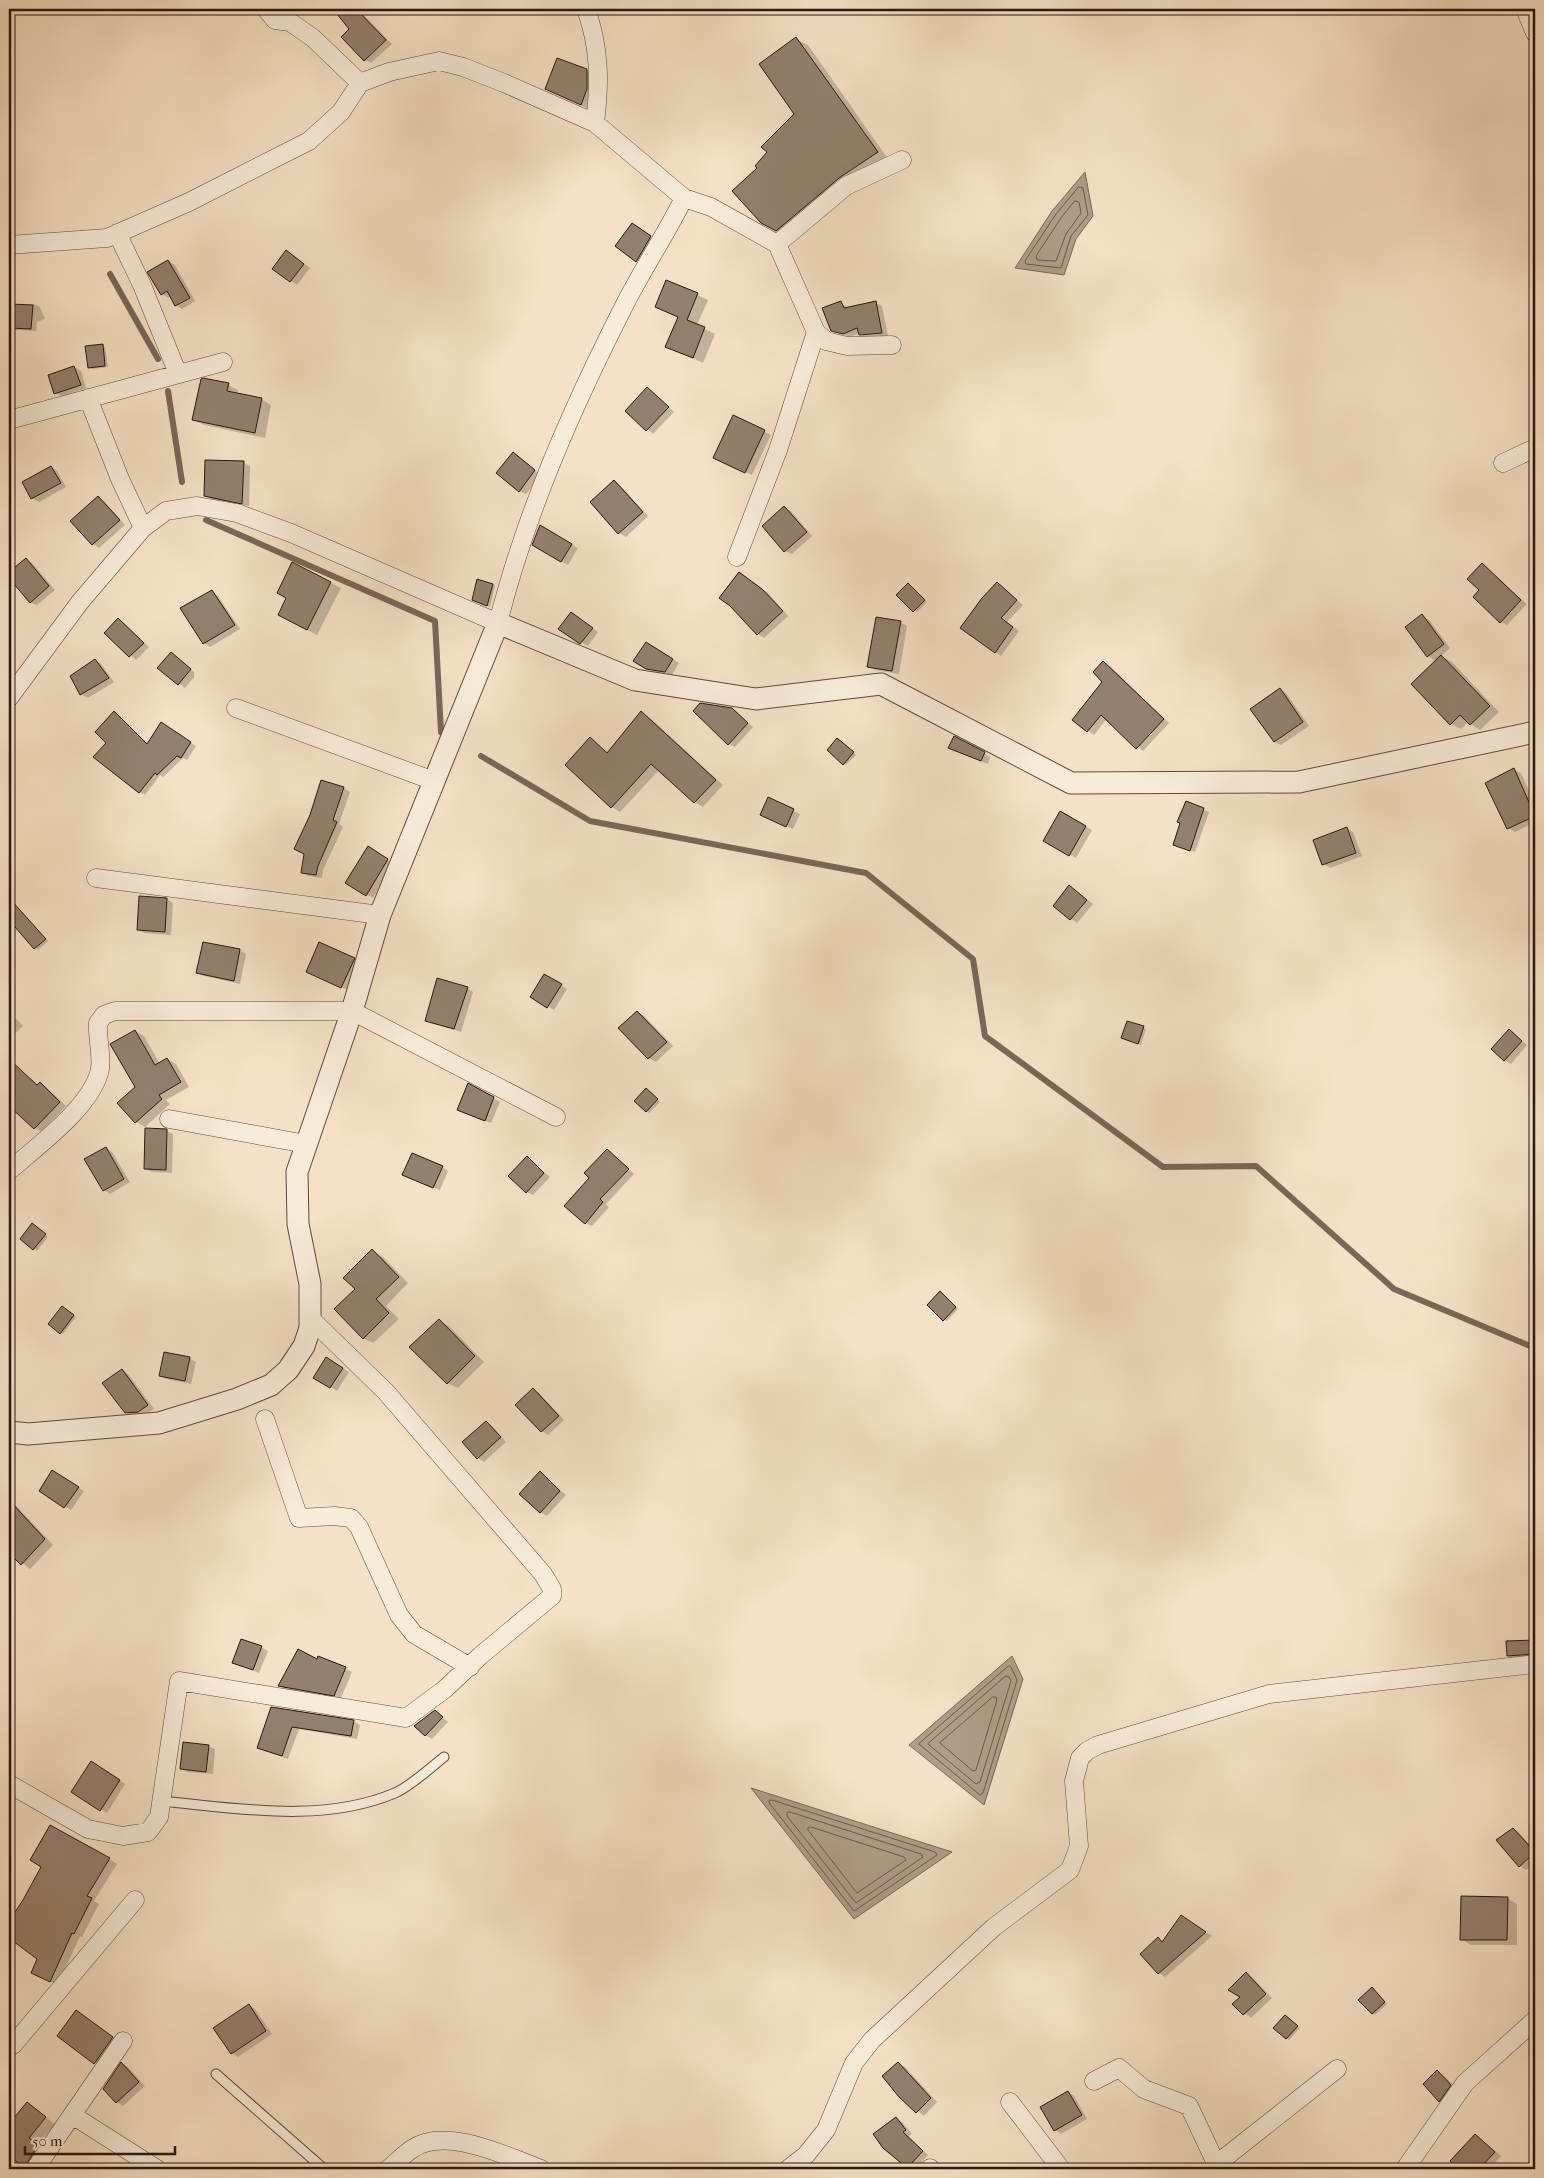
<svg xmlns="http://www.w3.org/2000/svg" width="1544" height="2178" font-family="'IM FELL French Canon',serif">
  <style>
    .water { fill: #b09c87; stroke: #7a6757 }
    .shadow { fill: #0003 }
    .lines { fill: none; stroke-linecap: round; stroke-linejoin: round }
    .shore { stroke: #6c5a4b; stroke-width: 1 }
    .stream { stroke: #7a6757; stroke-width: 6 }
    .building { fill: #93806e; stroke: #29170f }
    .service-casing { stroke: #5c4a3c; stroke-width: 11 }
    .minor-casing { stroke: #5c4a3c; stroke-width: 19 }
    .tertiary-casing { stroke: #5c4a3c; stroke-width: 23 }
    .service { stroke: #f8ecd9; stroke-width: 9 }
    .minor { stroke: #f8ecd9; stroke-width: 18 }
    .tertiary { stroke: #f8ecd9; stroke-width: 21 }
  </style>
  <rect width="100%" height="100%" fill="#f5e1c5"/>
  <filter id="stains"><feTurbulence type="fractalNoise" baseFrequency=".004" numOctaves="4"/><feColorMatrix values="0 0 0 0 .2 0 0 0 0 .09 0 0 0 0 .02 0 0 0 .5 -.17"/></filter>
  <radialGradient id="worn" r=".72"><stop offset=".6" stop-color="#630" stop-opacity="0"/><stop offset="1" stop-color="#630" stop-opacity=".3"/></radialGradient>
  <path class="water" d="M1085,172L1093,216L1076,239L1064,275L1015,268L1052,211Z
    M1012,1656L1023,1679L984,1805L909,1745Z
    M751,1788L952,1852L854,1919Z"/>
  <path class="shadow" d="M335,9H361L365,13L364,15L392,44L371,63L365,60L351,29Z
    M796,39L808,45L888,159L788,237L762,222L759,168L796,114Z
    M587,71L593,74V93L587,108L547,89Z
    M635,226L653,239L639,262L617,246Z
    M293,255L310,268L297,285L274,268Z
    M168,261L175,265L195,301L182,309L176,305L171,296L168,298L162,294Z
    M667,281L708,300L697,325L715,334L703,363L667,346L679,317L656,306Z
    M875,302L882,306L888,336L866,338L859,333L850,337L832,330L841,303L848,308Z
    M34,304L40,307L45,319L37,322L36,331L18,330L9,334V314Z
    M102,345L105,347L108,367L92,369L89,367Z
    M74,367L81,371L86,388L62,396L55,393Z
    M228,385L238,390V394L261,399L271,405L265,438L204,425L194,420Z
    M647,388L674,412L653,434L626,410Z
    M734,416L771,435L752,475L721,461Z
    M519,458L541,475L526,494L519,491Z
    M206,461L244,463L250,466L249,506L211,499L205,496Z
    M51,467L57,471L66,487L39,502L32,498L23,482Z
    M614,482L620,485L648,516L626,537L619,533L591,503Z
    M98,498L104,501L125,525L99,548L93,544L72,521Z
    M784,508L791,511L812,536L792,554L785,551Z
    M540,527L578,548L568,565L534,545Z
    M26,559L32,563L55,590L37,605L30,602L9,576V574Z
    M1482,565L1527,604L1507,625L1501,622L1481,590Z
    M740,573L767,592L788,616L764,638L758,634Z
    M331,583L341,588L317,635L289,621Z
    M997,584L1023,605L1007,622L1019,631L1001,656L995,652Z
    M492,585L495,586L490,607L476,601Z
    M911,586L927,602L917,612L898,595Z
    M212,592L218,596L240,629L210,647L204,643Z
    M1422,616L1429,620L1450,648L1441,656L1452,662L1499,712L1480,730L1468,722L1461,729L1451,724L1436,661L1428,656L1407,628Z
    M577,617L598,632L588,646L559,629Z
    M119,619L149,647L136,660L106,633Z
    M900,622L907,626L899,674L875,670L869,667Z
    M646,643L679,663L672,675L654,672L635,661Z
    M171,653L194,672V677L185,688L159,667Z
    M95,660L101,664L114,682L88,698L81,694Z
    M1103,663L1110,666L1169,723L1143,751L1107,719L1094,735L1073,720L1104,681Z
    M1280,690L1286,693L1309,726L1281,745L1274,742Z
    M731,709L753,727L735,747L729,744Z
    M114,712L148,744L167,727L196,746L187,760L183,758L163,777L160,775L145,795L140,792L108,743Z
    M642,713L650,718L723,785L703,807L695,802L659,770L620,812L612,807L591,739L609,753Z
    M840,741L856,755L846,765L844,764Z
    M956,751L984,753L990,757L988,764Z
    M1514,770L1521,773L1535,804V822L1515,832L1508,828Z
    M344,788L350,792L339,824L343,827L323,870L322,878L308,876L302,872Z
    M768,799L800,814L793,829L768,818Z
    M1186,802L1209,812L1195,852L1180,847Z
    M1061,812L1092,830L1076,858L1045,841Z
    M1347,829L1353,832L1362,856L1330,868L1323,864L1315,840Z
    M368,848L394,864L373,898L347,883Z
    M1070,887L1093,904L1077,923L1054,906Z
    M167,899L173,903L171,935L144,933L138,930Z
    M11,902L48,941L38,950L9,918V904Z
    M239,950L246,954L240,984L204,976L198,973Z
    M354,959L360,962L348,990L313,975Z
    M544,975L567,989L554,1010L532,997Z
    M467,988L473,992L461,1032L426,1020Z
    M9,1011L23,1026L9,1039Z
    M637,1012L644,1016L673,1046L656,1062L649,1058L620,1028Z
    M1143,1028L1146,1029L1141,1045L1125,1039Z
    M135,1031L144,1036L160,1064L167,1059L176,1064L189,1087L166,1100L170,1104L145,1127L136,1122L119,1103L136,1087Z
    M1509,1031L1527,1045L1511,1064L1504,1060Z
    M10,1062L38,1085L40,1084L46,1087L66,1106L41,1132L17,1112L13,1116L9,1113Z
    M649,1091L660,1102L649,1113L636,1101Z
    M493,1098L500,1102L491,1123L465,1113Z
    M167,1131L173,1134L172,1173L152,1172L146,1169Z
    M106,1148L112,1152L130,1182L110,1194L104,1190Z
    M608,1151L634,1174L606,1204L609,1207L592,1226L585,1223Z
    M527,1158L550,1177L533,1195L527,1192Z
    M442,1167L448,1171L440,1190L410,1178Z
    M35,1226L48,1237L37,1251L21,1238Z
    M373,1251L383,1257L408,1283L386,1306L399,1319L373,1343L363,1338Z
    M942,1295L958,1309L947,1321L944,1320Z
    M65,1309L76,1317L63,1334L61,1333Z
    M439,1321L449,1326L484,1362L458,1388L448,1383Z
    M189,1358L196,1362L191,1384L166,1379L160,1375Z
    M327,1359L349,1372L337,1391L315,1377Z
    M122,1370L128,1374L154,1409L145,1415L133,1416L126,1412Z
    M533,1390L539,1393L564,1420L548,1435L542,1431Z
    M486,1422L492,1426L506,1442L484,1462L478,1458Z
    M540,1473L566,1495L547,1516L540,1512Z
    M59,1475L84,1491L71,1510L40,1491Z
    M9,1498L53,1545L30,1569L9,1552Z
    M1535,1641V1657L1514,1659L1508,1656V1642Z
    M261,1647L268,1651L259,1673L234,1662Z
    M319,1657L352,1672L341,1698L286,1689L280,1686L317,1661Z
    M272,1708L353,1721L360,1725L357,1739L299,1729L288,1759L265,1751L258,1747Z
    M435,1711L448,1722L432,1739L425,1735Z
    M208,1746L215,1749L213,1774L188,1772L182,1769Z
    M98,1767L125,1784L107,1813L73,1792Z
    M1513,1829L1519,1833L1535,1850V1861L1526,1870L1520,1866Z
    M85,1844L117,1864L94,1901L99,1904L82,1937L80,1936L58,1985L40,1977L39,1958L9,1937V1923L24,1901Z
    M1507,1898L1517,1904V1945H1471L1461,1939Z
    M1187,1920L1212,1936L1165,1977L1159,1973L1158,1939L1163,1942Z
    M1246,1974L1253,1978L1272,1998L1251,2018L1234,2004L1242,1996Z
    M1372,1988L1387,2004L1375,2015L1373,2013Z
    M249,2006L255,2009L272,2034L238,2057L232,2053Z
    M83,2016L118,2042L101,2066L59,2036Z
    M1286,2016L1300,2028L1289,2040L1286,2038Z
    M122,2064L128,2067L145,2086L123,2106L117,2102Z
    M898,2064L905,2067L937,2102L924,2116L899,2096Z
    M1438,2072L1444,2076L1457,2089L1446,2105L1440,2101Z
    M1068,2092L1074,2096L1087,2119L1061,2134L1055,2130Z
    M27,2104L55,2124L38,2144L48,2152L29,2169L9,2154V2126Z
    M896,2118L902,2122L912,2134L908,2136L928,2155L915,2169L908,2167Z
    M1476,2135L1501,2156L1489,2169H1460L1451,2161Z"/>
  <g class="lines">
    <path class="shore" d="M1079,187L1083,188L1088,215L1071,236L1061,268L1026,264L1025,261L1056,214Z
      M1075,201L1079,202L1081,213L1066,234L1056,261L1037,260L1036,256L1061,218Z
      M1009,1666L1011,1667L1017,1680L983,1793L980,1795L919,1744Z
      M1006,1676L1009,1677L1011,1681L980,1782L976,1784L928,1744Z
      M993,1697H996L997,1700L976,1770L973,1771L940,1743Z
      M772,1800L935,1852L937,1855L854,1911L770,1804L769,1801Z
      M790,1812L921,1854L923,1857L856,1903L787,1816V1813Z
      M811,1827L904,1857L906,1860L857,1893L808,1830V1828Z"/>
    <path class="stream" d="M110,274L158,359
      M168,391L182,482
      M206,520L435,621L441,732
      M481,756L590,821L866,873L973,959L985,1036L1163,1167L1256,1166L1394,1289L1535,1348"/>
  </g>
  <path class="building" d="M333,9H356L386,40L364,61L341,37L349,29Z
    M796,37L878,152L839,178L776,231L761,223L732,191L757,168L755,166L767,152L761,147L794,114L759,64Z
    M557,58L587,69V89L581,105L545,89Z
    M632,223L651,236L636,262L615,246Z
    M286,250L304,264L290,282L272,269Z
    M168,260L190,298L175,306L167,291L161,295L147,272Z
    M666,280L698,293L687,320L705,327L693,358L665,347L678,317L655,307Z
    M841,301L844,308L876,301L882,333L859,335L857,328L843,334L831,331L822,308Z
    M10,304L33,305L31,329L9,328Z
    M103,344L105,366L88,368L85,346Z
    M74,366L81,385L54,394L48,375Z
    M203,378L229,383L227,391L262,398L255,433L192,420L201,379Z
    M647,387L669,407L646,431L625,411Z
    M733,415L765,430L745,473L713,458Z
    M513,452L535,470L519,492L496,473Z
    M205,460L244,461L242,504L204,496Z
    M51,466L61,483L31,499L22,482Z
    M614,480L643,512L618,534L590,502Z
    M98,496L120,520L92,545L70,521Z
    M784,506L807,532L784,552L762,526Z
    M540,525L572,544L561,562L532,545Z
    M26,558L49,586L30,603L9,578V572Z
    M292,562L331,582L307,630L278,615L286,598L277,593Z
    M1482,563L1521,600L1500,623L1473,597L1479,590L1467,579Z
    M739,572L762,589L783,611L757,635L730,606L719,598Z
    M477,579L493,584L487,606L472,600Z
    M997,582L1017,600L1001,618L1013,627L995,653L960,628L982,598Z
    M908,583L925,600L913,612L896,595Z
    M212,590L235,625L203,644L180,608Z
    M571,612L593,628L580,644L558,629Z
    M1422,614L1444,644L1427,657L1405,627Z
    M876,617L901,621L892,671L867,667Z
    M118,618L144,643L129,657L104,633Z
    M646,642L673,659L665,672L646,669L633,661Z
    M171,652L191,669L178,685L157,668Z
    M1441,655L1490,706L1470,725L1460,715L1450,725L1411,684Z
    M95,659L109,678L80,695L70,676Z
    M1103,661L1164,719L1136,749L1101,715L1087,732L1072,720L1102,682L1093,672Z
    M1280,688L1303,722L1274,742L1250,709Z
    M700,703L732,708L748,723L728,745L693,711Z
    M114,711L147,744L161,722L191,742L181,758L177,756L157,775L155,773L139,793L93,757L106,743L95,732Z
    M641,711L716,780L694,803L651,764L611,808L565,765L590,737L607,753Z
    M954,736L985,752L981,761L948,748Z
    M837,738L854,752L843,765L827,750Z
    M1514,768L1535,816L1507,829L1485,783Z
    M321,780L344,787L333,820L337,822L318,866L316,875L301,873L304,854L294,849L310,815Z
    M768,797L794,809L786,827L760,815Z
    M1186,801L1204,808L1190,851L1173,845L1180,823L1177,822Z
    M1060,811L1086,826L1069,856L1043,841Z
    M1347,827L1356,853L1322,865L1313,840Z
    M368,846L388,859L366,896L345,883Z
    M1069,885L1087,900L1070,920L1053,906Z
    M139,896L167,898L165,932L137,930Z
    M11,900L46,939L34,949L9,920V902Z
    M203,942L240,949L234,981L196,973Z
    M319,942L355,958L341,988L306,972Z
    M544,974L562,984L547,1008L530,997Z
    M437,978L468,987L454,1029L425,1021Z
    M637,1011L667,1042L648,1059L618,1028Z
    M1127,1021L1144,1026L1138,1044L1121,1038Z
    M1509,1029L1522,1041L1504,1061L1491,1049Z
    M135,1030L155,1065L167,1058L181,1082L159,1095L162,1099L135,1123L117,1103L135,1087L110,1044Z
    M9,1059L37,1085L40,1082L60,1102L34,1129L9,1106Z
    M468,1083L494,1097L485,1121L457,1110Z
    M646,1088L658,1099L646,1112L634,1101Z
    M145,1128L167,1129L166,1170L144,1169Z
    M106,1147L124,1179L103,1191L84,1159Z
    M607,1149L629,1169L600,1199L603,1202L585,1224L564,1206L589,1178L584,1173Z
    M412,1153L443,1166L433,1188L402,1175Z
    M527,1156L544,1173L526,1193L508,1176Z
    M32,1223L46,1234L33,1250L20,1239Z
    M372,1249L399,1277L376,1299L389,1313L363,1339L334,1309L355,1289L343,1278Z
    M940,1291L956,1307L943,1321L927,1305Z
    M62,1306L74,1315L60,1334L48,1324Z
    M439,1319L475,1356L447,1384L409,1347Z
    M164,1352L190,1357L185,1381L159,1376Z
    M326,1357L343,1368L330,1388L313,1378Z
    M122,1369L148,1405L138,1412L125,1413L102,1383Z
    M533,1388L559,1416L541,1432L515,1405Z
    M486,1421L501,1437L477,1459L462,1442Z
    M52,1470L79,1487L64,1508L39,1491Z
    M540,1471L560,1491L540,1513L519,1494Z
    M9,1500L45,1539L21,1565L9,1553Z
    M241,1639L262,1646L253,1670L232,1663Z
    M1535,1640V1654L1507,1656L1506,1641Z
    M298,1649L317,1659L318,1656L346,1667L334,1696L278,1686Z
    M271,1707L354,1720L351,1736L292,1727L282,1756L257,1748Z
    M435,1710L443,1717L425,1736L414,1726Z
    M183,1742L209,1745L206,1772L180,1769Z
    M91,1761L120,1780L100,1811L71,1792Z
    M50,1825L110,1858L87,1896L92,1898L74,1934L72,1933L50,1982L31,1973L37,1959L9,1938V1921L23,1900L41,1867L30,1860Z
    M1513,1828L1535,1852L1519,1867L1496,1840Z
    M1461,1896L1508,1897L1507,1940H1460Z
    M1181,1915L1206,1932L1158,1974L1140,1954L1158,1937L1162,1942Z
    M1246,1972L1266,1994L1243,2015L1232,2004L1240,1997L1228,1990Z
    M1372,1987L1385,2002L1372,2014L1358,2000Z
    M249,2004L266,2031L231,2054L213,2028Z
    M76,2010L113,2037L94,2064L57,2036Z
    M1285,2015L1298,2026L1286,2039L1273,2028Z
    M121,2062L139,2082L116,2103L103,2089Z
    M898,2062L931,2098L916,2113L899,2097L882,2076Z
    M1437,2070L1451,2085L1439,2102L1423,2084Z
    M1068,2091L1082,2115L1054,2131L1040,2107Z
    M27,2102L46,2117L29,2138L38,2145L24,2168L9,2155V2124Z
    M896,2117L906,2130L903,2132L923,2151L907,2168L883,2148L873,2134Z
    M1475,2134L1495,2152L1479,2169H1458L1450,2161Z"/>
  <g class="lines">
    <g class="service-casing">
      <path id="service" d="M161,1801C238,1808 321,1824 395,1793C411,1786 430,1768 444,1757
        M216,2074L324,2169"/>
    </g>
    <g class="minor-casing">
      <path id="minor" d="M266,9L275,20L290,22L313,38L360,83L389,72L439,61L463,67L504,83L595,123C600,83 600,48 586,9
        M1525,9L1535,33
        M684,198L711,207L777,244L816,332L826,341L847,346L892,345
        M117,233L142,285L178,374
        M777,244L846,186L902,160
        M9,245L107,238L189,202L309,141L341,112L360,83
        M88,398L120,479L143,528
        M9,420L223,362
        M1503,463L1535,448
        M737,557L778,450L816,332
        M9,698L80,602L143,528L166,511L197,506L237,513L291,533L498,623C526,512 573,406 625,304C644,267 666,234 684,198L595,123
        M236,708L434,781
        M96,878L380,915
        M169,1119L306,1144
        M9,1171C37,1146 93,1106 100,1069C102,1054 97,1038 98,1023L104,1015L115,1011H352L556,1117
        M265,1419L299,1518L334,1516L351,1518L359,1527L399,1615L414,1634L470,1667
        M9,1784L88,1829L123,1836L148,1832L159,1817L179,1681L406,1718L445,1689L480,1656L552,1596V1589L543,1574L386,1392L310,1318
        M9,2041L13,2045L135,1900
        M1094,2081L1119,2068L1144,2089L1189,2106L1213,2157L1222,2169
        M1010,2102L1061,2169
        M72,2115L157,2169
        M1218,2163L1337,2069
        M930,2168L931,2169
        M35,2169L123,2041
        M388,2169C396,2163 403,2155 412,2149C446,2126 506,2156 541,2169
        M788,2169L806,2155L826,2130L854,2063L872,2040L994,1927L1070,1870L1079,1846L1074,1781L1080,1758L1087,1751L1098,1745L1269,1694L1535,1664
        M1405,2169L1465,2083L1535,2020"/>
    </g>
    <g class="tertiary-casing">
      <path id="tertiary" d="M9,1432L28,1434L159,1423L237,1399L271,1385L288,1370L304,1346L310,1328V1284L298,1224L297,1172L352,1011L380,915L498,623L635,680L756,699L881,684L1071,783L1299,782L1535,732"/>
    </g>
    <use href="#service" class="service"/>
    <use href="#minor" class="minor"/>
    <use href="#tertiary" class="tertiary"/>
  </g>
  <rect width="1544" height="2178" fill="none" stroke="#f5e1c5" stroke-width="30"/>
  <rect x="10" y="10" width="1524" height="2158" fill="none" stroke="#29170f" stroke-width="2.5"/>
  <rect x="15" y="15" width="1514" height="2148" fill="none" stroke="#29170f"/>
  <path d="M25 2146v8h150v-8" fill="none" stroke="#29170f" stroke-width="2.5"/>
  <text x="32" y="2146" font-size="15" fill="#29170f" stroke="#f8ecd9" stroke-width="4" paint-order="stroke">50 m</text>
  <rect width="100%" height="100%" filter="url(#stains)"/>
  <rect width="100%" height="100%" fill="url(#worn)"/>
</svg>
